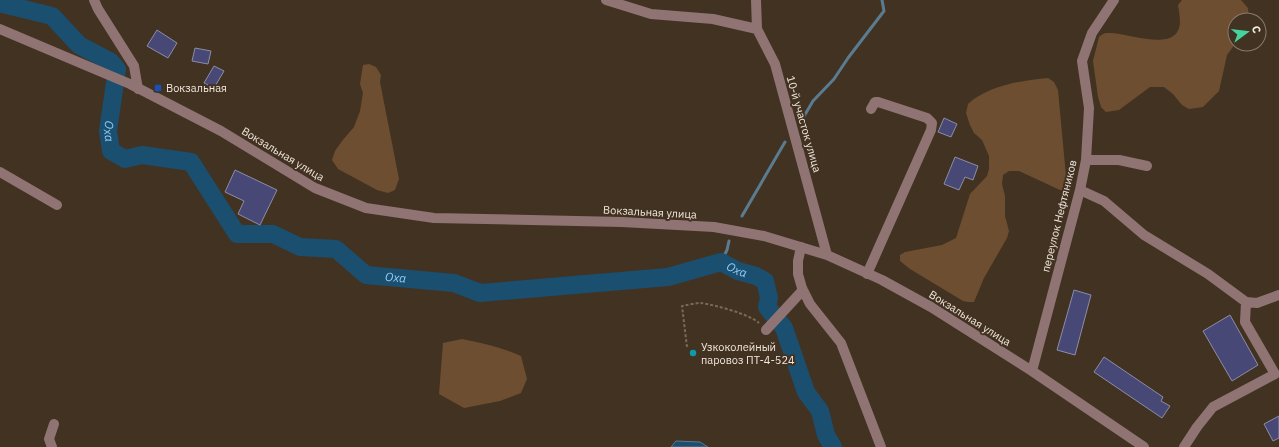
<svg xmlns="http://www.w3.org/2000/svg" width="1279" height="447" font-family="'IBM Plex Sans',sans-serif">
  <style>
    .green { fill: #6d4e31 }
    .water { fill: #1a4f70; stroke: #5a7c90 }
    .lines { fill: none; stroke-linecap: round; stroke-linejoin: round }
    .stream { stroke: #5a7c90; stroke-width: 3 }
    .river { stroke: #1a4f70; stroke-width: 18 }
    .building { fill: #484877; stroke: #8c8da5 }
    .path { stroke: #78695b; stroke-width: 2; stroke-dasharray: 3 2; stroke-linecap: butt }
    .minor { stroke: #907474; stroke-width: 10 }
    .transit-dot { fill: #1a4fb4; stroke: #423222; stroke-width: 1.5 }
    .culture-dot { fill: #0f9aa8; stroke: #423222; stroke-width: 1.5 }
    .labels { text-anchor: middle; stroke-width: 4; stroke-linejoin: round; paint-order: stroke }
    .poi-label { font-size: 11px; fill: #f1e6dc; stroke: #423222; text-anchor: start }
    .street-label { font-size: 11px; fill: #f1e6dc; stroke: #423222 }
    .water-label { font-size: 12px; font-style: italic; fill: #92cef9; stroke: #423222 }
  </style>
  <rect width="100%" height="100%" fill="#423222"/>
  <path class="green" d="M1182,0H1241L1248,8L1249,20H1235V44L1227,55L1219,91L1203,107L1189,109L1182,105L1173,94L1164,87H1150L1119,110L1106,112L1101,107L1098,97L1093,61L1099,37C1101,35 1104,33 1107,33C1126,31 1177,55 1180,23C1180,17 1179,11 1178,5Z
    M369,64L376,67L381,75L380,82L399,179L395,190L388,193L377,190L338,169L332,160L335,151L342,141L354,127L360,111L363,93L360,84L363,65Z
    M1048,78L1054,82L1058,90L1067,187L1066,190H1060L1019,171H1009L1003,175L1002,184L1005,196V216L1009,231L1007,238L984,278L974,302H968L963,301L910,269L900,261V255L905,252L942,245L956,238L970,194L987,176L989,169V156L982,140L974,133L970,125L966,113L968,104C987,86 1023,80 1048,78Z
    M462,339C482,343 501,347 521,356L527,379L521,393L500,401L464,408L439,394L443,343Z"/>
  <path class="water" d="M676,441L700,442L708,447H671Z"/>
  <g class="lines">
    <path class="stream" d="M803,118L813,101L834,79L848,58L884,11L882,0
      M742,216L785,142
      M721,262L727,250L729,241"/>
    <path class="river" id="s1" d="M0,2L3,4L52,16L79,45L111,62L117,69L108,131L111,151L125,159L142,155L191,162L237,234H273L300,247L336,249L366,275L454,283L480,293L668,277L721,262L738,271L756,276L765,281L769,298L767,307L784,328L806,392L820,411L826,435L833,447"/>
  </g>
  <path class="building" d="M157,30L177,43L168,58L147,46Z
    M195,48L211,51L208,64L192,61Z
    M214,66L224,71L214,88L204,83Z
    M944,118L957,124L951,137L938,132Z
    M955,157L978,166L973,180L965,177L959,190L944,184Z
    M235,170L277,190L260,225L238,214L244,201L225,192Z
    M1074,290L1091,295L1075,355L1057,350Z
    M1230,315L1258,365L1232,381L1203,331Z
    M1104,357L1163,397L1161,401L1170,406L1162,418L1094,372Z
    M1279,416V438L1273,441L1264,424Z"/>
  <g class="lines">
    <path class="path" d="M687,347L682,306C688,305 695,303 701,303C715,305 749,314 759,323"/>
    <path class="minor" d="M94,0L98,9L134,66L138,89
      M606,0L651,14L713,19L757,29
      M756,0L757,29L775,64L827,255
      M0,29L130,84L221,131L315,188L366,208L434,218L622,222L714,227L764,236L827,255L882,280L931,307L1032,371L1144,447
      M1086,160H1119L1147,166
      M0,172L57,205
      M1080,190L1104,201L1144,235L1208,274L1246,302L1257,303L1279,295
      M801,247L798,261V274L802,288L810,304L841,343L881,447
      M867,274L931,130L932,123L927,118L878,102H875L871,109
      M766,330L803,290
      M1032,371L1080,190L1086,160L1089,108L1082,61L1092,33L1114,0
      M52,447L49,439L54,424
      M1184,447L1197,427L1213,407L1275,374L1245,322L1246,302"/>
  </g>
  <rect class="transit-dot" x="154" y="84" width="8" height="8" rx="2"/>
  <circle class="culture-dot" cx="693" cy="353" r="4"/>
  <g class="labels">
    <g class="poi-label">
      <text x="166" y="92">Вокзальная</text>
      <text x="701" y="351">Узкоколейный<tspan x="701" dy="13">паровоз ПТ-4-524</tspan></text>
    </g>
    <g class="street-label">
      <text transform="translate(804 124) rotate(74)" y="4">10-й участок улица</text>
      <text transform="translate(283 154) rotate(31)" y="4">Вокзальная улица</text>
      <text transform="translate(650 212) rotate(3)" y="4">Вокзальная улица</text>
      <text transform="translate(1059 216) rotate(-76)" y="4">переулок Нефтяников</text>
      <text transform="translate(970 318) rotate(32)" y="4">Вокзальная улица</text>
    </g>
    <g class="water-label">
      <text dy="4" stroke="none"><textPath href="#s1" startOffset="202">Оха</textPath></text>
      <text dy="4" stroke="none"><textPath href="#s1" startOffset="910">Оха</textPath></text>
      <text dy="4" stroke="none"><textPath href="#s1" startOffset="562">Оха</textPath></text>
    </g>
  </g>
  <g transform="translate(1247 32) rotate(75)"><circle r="19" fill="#423222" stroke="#887a6c"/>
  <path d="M0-3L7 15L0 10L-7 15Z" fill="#46d49e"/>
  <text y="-6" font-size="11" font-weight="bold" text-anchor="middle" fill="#f1e6dc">С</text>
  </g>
</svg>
